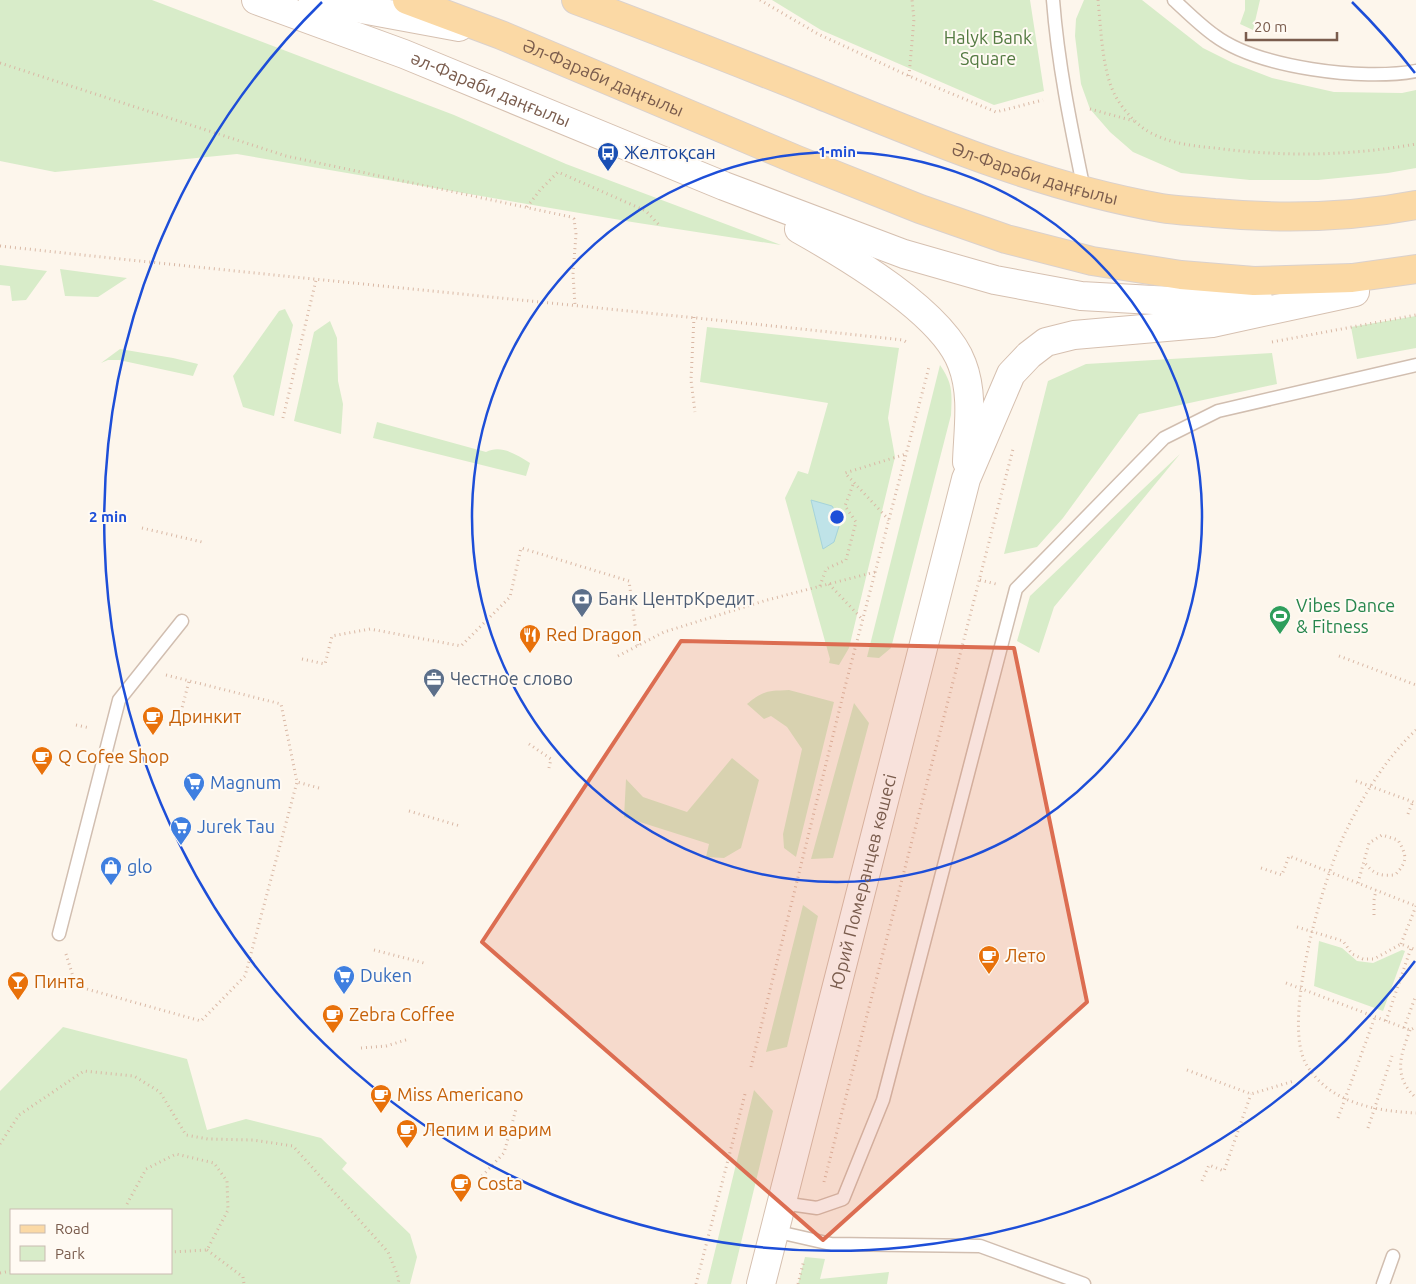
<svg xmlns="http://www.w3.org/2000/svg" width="1416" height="1284" font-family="Ubuntu,sans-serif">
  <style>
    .green { fill: #d8ecc9; fill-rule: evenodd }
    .water { fill: #bfe3e8; stroke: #a5d3da }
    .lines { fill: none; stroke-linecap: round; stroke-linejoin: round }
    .lane-casing { stroke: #d1beb0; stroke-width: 15 }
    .secondary-casing { stroke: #d6c0b0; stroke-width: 30 }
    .primary-casing { stroke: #dad1cd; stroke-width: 30 }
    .path { stroke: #d9b8a5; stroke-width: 3; stroke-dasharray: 1 4; stroke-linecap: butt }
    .lane { stroke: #fff; stroke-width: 12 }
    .secondary { stroke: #fff; stroke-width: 28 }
    .primary { stroke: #fbd9a5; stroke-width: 28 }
    .marked { fill: #dc6d51; fill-opacity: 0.2; stroke: #dc6d51; stroke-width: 4; stroke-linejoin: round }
    .ring { fill: none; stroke: #1d4ed8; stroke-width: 2.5 }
    .labels { text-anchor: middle; stroke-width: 4; stroke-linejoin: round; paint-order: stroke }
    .park-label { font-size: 18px; fill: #537a41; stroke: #fffaf3 }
    .street-label { font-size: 18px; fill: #7a5c4d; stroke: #fffaf3 }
    .transit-label { font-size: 18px; fill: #164399; stroke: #fffaf3; text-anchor: start }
    .service-label { font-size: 18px; fill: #4e5e75; stroke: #fffaf3; text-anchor: start }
    .leisure-label { font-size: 18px; fill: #27864d; stroke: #fffaf3; text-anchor: start }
    .food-label { font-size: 18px; fill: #c56008; stroke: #fffaf3; text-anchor: start }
    .shop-label { font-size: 18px; fill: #366cbe; stroke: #fffaf3; text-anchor: start }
    .centre { fill: #1d4ed8; stroke: #fffaf3; stroke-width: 2.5 }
    .ring-label { font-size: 15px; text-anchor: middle; font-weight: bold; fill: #1d4ed8; stroke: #fffaf3; stroke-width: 4; stroke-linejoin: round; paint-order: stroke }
  </style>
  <rect width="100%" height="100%" fill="#fdf6ec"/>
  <path class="green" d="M0,0H152L454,115L566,164L781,245L632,222L237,154L55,172L0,161Z
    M772,0H1030L1044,91L994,105L821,30Z
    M1084,0H1142L1203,48L1233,63L1272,78L1334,92L1402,93L1416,90V168L1388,173L1318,180H1250L1181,173L1133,152L1110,132L1090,109L1081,84L1075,36L1076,19Z
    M1245,0H1260L1253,30L1240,24L1245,10Z
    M0,265L47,271L26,300L12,301L10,286L0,285Z
    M60,269L127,278L98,297L65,296Z
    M285,309L293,325L274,416L243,407L233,376L279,311Z
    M1416,316V348L1357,359L1351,327Z
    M330,321L337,338L338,381L343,404L341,434L294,421L314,332Z
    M707,327L899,348L888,418L895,457L849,648L839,665L829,663L830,659L785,498L798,471L808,474L828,403L700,382Z
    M120,349L173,358L198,364L193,376L119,360H108L101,363Z
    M1272,353L1277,384L1139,414L1063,518L1037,547L1004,554L1048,381L1086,364Z
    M940,365C953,384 952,392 951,415L891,648L879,658L867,657Z
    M377,422L486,452C501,444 517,455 530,463L526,476L373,438Z
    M1180,454L1054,607L1039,653L1017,641L1030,596Z
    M789,690L834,702L796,857L784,848L783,834L802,749L787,727L771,716L764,719L747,704C763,690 769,691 789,690Z
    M854,703L869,723L833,858L811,859Z
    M732,758L759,780L741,848L724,858L706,857L709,844L624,817L626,779L643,797L687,812Z
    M803,905L818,916L787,1047L766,1052Z
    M1319,941L1342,948L1357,961L1373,963L1402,950L1405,951L1383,1011L1314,986Z
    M63,1027L187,1059L207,1130L246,1119L321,1138L347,1163L342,1169L410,1234L417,1257L410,1284H0V1091ZM11,1210H171V1273H11Z
    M754,1090L773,1111L731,1284H707Z
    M805,1257L825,1259L820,1279L889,1272L887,1284H798Z"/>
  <path class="water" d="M811,500L832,506L841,520L834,542L823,549Z"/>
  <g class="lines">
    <g class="lane-casing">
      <path id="lane" d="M1053,0C1058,65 1071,127 1084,190
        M1174,0C1187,12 1200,25 1214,35C1258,68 1363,81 1416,71
        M59,934L119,700L182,621
        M782,1203L817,1208L843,1199L883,1100L1016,589L1164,438L1218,411L1416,365
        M774,1231L831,1244L980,1246L1084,1284
        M1383,1284L1393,1256"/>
    </g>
    <g class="secondary-casing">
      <g id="secondary">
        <path id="s1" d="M256,0L404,54L724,186L904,254L995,280L1081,296L1207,303L1258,299"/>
        <path d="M313,0L459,27"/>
        <path d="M799,229C847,256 943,312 962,364C974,395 968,430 967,462"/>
        <path id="s2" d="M761,1284L966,479L1011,374L1029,355L1046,342L1074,335L1212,323L1355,292"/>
      </g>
    </g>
    <g class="primary-casing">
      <g id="primary">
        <path id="s3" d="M407,0L501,35L797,160L920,209L1006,239L1092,261L1181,275L1254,281L1352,278L1416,269"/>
        <path id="s4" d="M576,0C657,30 738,62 818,94C930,140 1042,187 1161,208C1178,211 1197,211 1214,213C1282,219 1349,218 1416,205"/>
      </g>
    </g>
    <path class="path" d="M760,0L818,34L909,76L996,112L1043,100
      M1098,0C1101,28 1102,73 1116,97C1124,111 1138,127 1153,134C1173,144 1194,146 1215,148C1281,157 1350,156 1416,144
      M0,63L286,156L571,217L574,219L576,234L573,274L575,305
      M909,76L914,19L912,0
      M1090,109L1134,121
      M527,207L540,190L558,172L646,211L661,227
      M0,246C301,279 602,307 903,340L908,343
      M694,317L691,380L695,412
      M1272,342L1416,315
      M283,418L316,280
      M889,520L845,473L906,454
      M142,528L202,542
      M980,580L996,584
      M829,584L863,620
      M820,586L826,569L846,560L856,522L845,506L854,482
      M618,656L664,632L767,600L875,572
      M1339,656L1416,685
      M302,659L325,664L332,636L370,629L461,646L510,597L521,548L629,581L638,646
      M166,675L281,704L297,782L319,788
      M181,712L189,681
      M76,725L90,728
      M1416,730C1387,757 1364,794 1347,829C1324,874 1281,1020 1306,1064C1329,1103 1375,1111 1416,1113
      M529,744L551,759L549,768
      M1356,781L1416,803
      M409,811L460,826
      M1408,814L1413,801
      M1261,868L1282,875L1289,856L1416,906
      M1358,883L1369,843L1382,835L1398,840C1407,856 1408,861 1395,875C1378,876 1374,874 1363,861
      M1374,915V900L1376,890
      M1297,927L1343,941L1352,954L1363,959H1374L1401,944L1416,950
      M1401,944L1416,906
      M374,950L424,963
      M66,954L76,986L201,1021L245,976L297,782
      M1286,983L1410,1030L1416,1027
      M1386,1021L1411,948
      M1404,1028L1416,995
      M1410,1030C1400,1057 1393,1076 1416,1098
      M361,1048L386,1046L409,1039
      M751,1067L846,683L929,367
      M1187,1070L1251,1094L1294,1081
      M1338,1118L1375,1017
      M1368,1128L1392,1056
      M0,1144L19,1115L84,1071L134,1076L160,1092L186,1135L208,1139L253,1140L293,1146L388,1252L399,1279L398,1284
      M482,1176L504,1153L516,1109
      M1202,1181L1209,1165L1224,1171L1251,1094
      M824,1182L1013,449
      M127,1204L146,1169L176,1154L214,1163L227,1181L228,1210L207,1250L171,1252
      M207,1250L243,1277L244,1284
      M0,1273L11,1271
      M696,1284L745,1094
      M798,1284L804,1260"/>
    <use href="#lane" class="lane"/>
    <use href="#secondary" class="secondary"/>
    <use href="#primary" class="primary"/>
  </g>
  <path class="marked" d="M681,641L1014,648L1087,1002L823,1240L482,942Z"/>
  <g class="ring">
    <circle cx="837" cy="517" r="365"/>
    <path d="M1415 961A729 729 0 1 1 322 2M1352 2A729 729 0 0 1 1415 73"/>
  </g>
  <defs>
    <g id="bus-pin" transform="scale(1.125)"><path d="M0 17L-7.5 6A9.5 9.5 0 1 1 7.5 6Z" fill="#1a4fb4" stroke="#fffaf3"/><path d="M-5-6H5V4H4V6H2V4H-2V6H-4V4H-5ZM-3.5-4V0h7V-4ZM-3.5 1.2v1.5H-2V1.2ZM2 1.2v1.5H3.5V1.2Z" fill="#fff"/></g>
    <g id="bank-pin" transform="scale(1.125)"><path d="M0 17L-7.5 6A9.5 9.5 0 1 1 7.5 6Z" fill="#5c6f8a" stroke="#fffaf3"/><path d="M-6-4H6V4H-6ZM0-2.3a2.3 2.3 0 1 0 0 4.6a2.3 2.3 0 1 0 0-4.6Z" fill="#fff"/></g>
    <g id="stadium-pin" transform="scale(1.125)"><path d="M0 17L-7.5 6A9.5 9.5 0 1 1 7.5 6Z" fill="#2e9e5b" stroke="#fffaf3"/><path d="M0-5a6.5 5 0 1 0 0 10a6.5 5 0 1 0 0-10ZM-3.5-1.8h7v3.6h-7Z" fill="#fff"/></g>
    <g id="restaurant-pin" transform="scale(1.125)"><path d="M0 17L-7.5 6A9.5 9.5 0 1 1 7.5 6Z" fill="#e8710a" stroke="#fffaf3"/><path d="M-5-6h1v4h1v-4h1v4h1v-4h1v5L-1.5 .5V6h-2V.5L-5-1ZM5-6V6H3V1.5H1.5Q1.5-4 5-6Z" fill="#fff"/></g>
    <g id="office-pin" transform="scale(1.125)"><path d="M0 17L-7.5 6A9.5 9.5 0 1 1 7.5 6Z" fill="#5c6f8a" stroke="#fffaf3"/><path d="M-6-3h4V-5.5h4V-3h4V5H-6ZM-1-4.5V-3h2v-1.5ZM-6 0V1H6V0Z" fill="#fff"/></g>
    <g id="cafe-pin" transform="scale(1.125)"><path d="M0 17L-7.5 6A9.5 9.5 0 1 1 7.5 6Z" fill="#e8710a" stroke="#fffaf3"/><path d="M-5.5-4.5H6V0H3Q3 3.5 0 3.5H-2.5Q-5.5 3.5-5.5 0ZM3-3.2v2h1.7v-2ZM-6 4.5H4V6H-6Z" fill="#fff"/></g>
    <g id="supermarket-pin" transform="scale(1.125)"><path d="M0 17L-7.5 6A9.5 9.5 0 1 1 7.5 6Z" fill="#3f7fe0" stroke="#fffaf3"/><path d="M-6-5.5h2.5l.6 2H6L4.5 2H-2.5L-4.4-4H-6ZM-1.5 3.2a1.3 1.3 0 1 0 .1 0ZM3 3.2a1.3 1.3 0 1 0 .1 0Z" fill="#fff"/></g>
    <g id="shop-pin" transform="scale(1.125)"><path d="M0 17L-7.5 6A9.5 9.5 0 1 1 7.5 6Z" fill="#3f7fe0" stroke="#fffaf3"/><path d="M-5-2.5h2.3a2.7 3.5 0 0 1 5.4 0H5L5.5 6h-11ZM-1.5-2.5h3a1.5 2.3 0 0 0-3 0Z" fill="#fff"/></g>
    <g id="bar-pin" transform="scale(1.125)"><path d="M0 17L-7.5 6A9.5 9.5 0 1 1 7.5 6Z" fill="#e8710a" stroke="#fffaf3"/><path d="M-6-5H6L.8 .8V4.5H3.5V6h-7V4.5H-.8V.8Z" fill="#fff"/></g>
  </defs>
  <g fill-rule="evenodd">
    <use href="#bus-pin" x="608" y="153"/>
    <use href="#bank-pin" x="582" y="599"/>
    <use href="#stadium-pin" x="1280" y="616"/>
    <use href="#restaurant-pin" x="530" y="635"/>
    <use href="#office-pin" x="434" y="679"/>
    <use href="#cafe-pin" x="153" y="717"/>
    <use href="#cafe-pin" x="42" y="757"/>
    <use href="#supermarket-pin" x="194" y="783"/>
    <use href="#supermarket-pin" x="181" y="827"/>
    <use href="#shop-pin" x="111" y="867"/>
    <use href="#cafe-pin" x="989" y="956"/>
    <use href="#supermarket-pin" x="344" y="976"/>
    <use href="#bar-pin" x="18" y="982"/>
    <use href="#cafe-pin" x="333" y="1015"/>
    <use href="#cafe-pin" x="381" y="1095"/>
    <use href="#cafe-pin" x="407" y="1130"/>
    <use href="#cafe-pin" x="461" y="1184"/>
  </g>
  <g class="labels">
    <g class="park-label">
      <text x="988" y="44">Halyk Bank<tspan x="988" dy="21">Square</tspan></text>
    </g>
    <g class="street-label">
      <text dy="6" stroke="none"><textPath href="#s3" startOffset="211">Әл-Фараби даңғылы</textPath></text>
      <text dy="6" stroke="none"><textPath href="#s1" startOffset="251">әл-Фараби даңғылы</textPath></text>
      <text dy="6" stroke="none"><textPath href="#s4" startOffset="491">Әл-Фараби даңғылы</textPath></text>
      <text dy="6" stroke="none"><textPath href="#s2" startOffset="415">Юрий Померанцев көшесі</textPath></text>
    </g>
    <g class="transit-label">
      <text x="624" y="159">Желтоқсан</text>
    </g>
    <g class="service-label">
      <text x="598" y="605">Банк ЦентрКредит</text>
      <text x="450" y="685">Честное слово</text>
    </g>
    <g class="leisure-label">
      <text x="1296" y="612">Vibes Dance<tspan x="1296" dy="21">&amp; Fitness</tspan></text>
    </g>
    <g class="food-label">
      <text x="546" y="641">Red Dragon</text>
      <text x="169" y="723">Дринкит</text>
      <text x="58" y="763">Q Cofee Shop</text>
      <text x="1005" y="962">Лето</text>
      <text x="34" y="988">Пинта</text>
      <text x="349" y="1021">Zebra Coffee</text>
      <text x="397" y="1101">Miss Americano</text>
      <text x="423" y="1136">Лепим и варим</text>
      <text x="477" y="1190">Costa</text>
    </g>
    <g class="shop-label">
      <text x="210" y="789">Magnum</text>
      <text x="197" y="833">Jurek Tau</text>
      <text x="127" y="873">glo</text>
      <text x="360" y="982">Duken</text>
    </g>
  </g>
  <circle cx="837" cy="517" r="8" class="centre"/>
  <g class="ring-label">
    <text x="837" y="157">1 min</text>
    <text x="108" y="522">2 min</text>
  </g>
  <rect x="10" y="1209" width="162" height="65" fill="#fffaf3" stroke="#cabbb1"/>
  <rect x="20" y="1225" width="25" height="8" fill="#fbd9a5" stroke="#cabbb1"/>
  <text x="55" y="1234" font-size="15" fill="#7a5c4d">Road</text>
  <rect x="20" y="1246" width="25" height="15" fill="#d8ecc9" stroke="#cabbb1"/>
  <text x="55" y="1259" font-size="15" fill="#7a5c4d">Park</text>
  <path d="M1246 32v8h91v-8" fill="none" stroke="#7a5c4d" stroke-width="2.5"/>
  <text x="1254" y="32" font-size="15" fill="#7a5c4d" stroke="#fffaf3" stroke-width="4" paint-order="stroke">20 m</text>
</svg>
